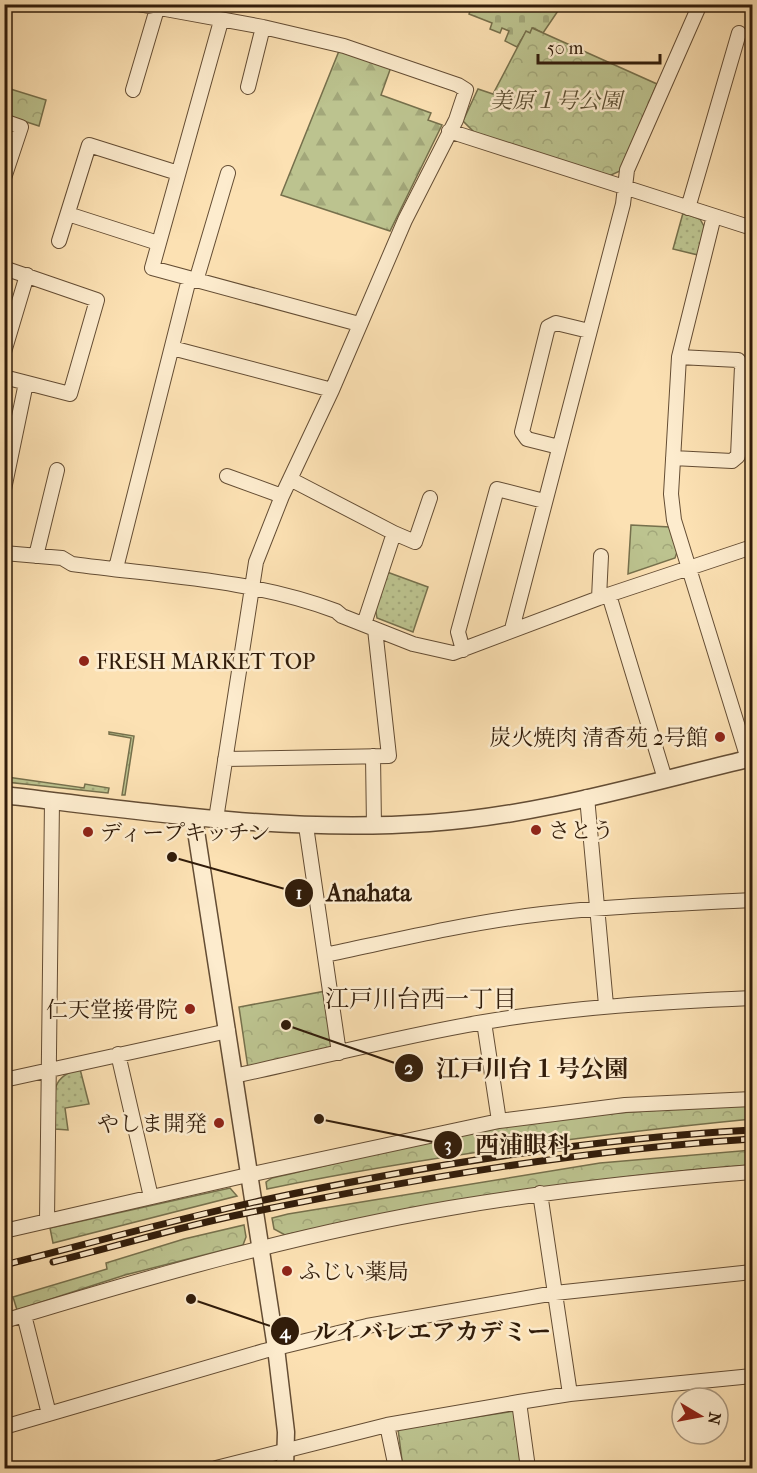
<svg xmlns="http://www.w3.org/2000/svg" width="757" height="1473" font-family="'IM FELL French Canon','Noto Serif JP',serif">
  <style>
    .grass { fill: url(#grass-dots); stroke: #76704c; stroke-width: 1.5 }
    .forest { fill: url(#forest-firs); stroke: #76704c; stroke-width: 1.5 }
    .cemetery { fill: url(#cemetery-stones); stroke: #76704c; stroke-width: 1.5 }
    .park { fill: url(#park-crowns); stroke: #76704c; stroke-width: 1.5 }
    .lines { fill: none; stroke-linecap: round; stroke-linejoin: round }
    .minor-casing { stroke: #644d34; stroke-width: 16 }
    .tertiary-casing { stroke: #644d34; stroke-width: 19 }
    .minor { stroke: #fdecce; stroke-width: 14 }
    .tertiary { stroke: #fdecce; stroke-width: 16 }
    .rail-casing { stroke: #311c0a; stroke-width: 7 }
    .rail { stroke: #fdecce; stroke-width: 4.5; stroke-dasharray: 14; stroke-linecap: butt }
    .poi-dot { fill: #8f2418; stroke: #fdecce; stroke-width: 2 }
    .labels { text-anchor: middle; stroke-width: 5; stroke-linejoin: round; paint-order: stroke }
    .park-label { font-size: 22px; font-style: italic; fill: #5b4e32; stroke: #fdecce }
    .poi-label { font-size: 22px; fill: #311c0a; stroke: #fdecce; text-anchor: start }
    .neighbourhood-label { font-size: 24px; fill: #311c0a; stroke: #fdecce }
    .leader { fill: none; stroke: #311c0a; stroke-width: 2 }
    .callout-dot { fill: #311c0a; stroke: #fdecce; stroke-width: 2 }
    .mark-label { font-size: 18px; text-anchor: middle; font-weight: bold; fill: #fff }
    .callout-label { font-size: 24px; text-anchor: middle; font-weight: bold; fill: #311c0a; stroke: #fdecce; stroke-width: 5; stroke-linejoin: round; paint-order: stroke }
  </style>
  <defs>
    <pattern id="grass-dots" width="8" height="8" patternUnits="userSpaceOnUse" patternTransform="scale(1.5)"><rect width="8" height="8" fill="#bcc38f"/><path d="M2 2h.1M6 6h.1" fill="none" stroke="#a2a77a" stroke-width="1.8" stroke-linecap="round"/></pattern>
    <pattern id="forest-firs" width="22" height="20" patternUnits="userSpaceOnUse" patternTransform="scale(1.5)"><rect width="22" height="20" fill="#bcc38f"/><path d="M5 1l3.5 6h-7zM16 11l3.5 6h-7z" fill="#a2a77a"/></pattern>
    <pattern id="cemetery-stones" width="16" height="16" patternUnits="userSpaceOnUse" patternTransform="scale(1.5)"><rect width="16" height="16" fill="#bcc38f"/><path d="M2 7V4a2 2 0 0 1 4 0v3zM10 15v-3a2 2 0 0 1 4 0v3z" fill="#a2a77a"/></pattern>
    <pattern id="park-crowns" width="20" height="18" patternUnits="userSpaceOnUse" patternTransform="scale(1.5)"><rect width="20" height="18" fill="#bcc38f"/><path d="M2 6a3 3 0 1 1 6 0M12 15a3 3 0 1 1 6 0" fill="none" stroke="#a2a77a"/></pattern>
  </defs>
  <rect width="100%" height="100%" fill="#fce1b3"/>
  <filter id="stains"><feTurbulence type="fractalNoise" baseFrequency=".00333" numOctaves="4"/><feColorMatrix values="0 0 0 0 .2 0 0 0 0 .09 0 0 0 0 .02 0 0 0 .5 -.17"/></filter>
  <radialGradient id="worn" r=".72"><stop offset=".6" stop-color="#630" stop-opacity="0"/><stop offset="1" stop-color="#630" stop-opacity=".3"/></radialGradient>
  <path class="grass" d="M683,213L700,219L705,228L698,255L673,249Z
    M387,572L428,587L413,632L377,618L375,606Z
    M109,732L134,736L125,795H122L131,738L109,734Z
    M7,777L84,788L85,784L109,788L108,793L6,782Z
    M80,1069L89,1104L65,1108L68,1130L55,1129C55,1100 46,1077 80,1069Z"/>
  <path class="forest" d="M339,51L391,67L381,95L431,113L428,120L442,125L390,231L281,195Z"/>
  <path class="cemetery" d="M472,5H562L543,33L533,28L530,33L526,32L517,47L505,41L509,31L502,28L500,33L490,29L492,23L469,14Z"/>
  <path class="park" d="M532,28L657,84L620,171L609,176L477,135L463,121L478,89L493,94L526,31L530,33Z
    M4,87L46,100L39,126L5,115Z
    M631,525L670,527L677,552L675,558L628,574Z
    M326,991L334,1043L329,1049L248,1068L239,1007Z
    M752,1105V1119C589,1135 428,1156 267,1189L266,1182L272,1178C343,1162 414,1144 485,1130C573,1114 663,1109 752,1105Z
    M752,1150V1165C595,1176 439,1201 285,1235L274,1229L272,1218L288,1214L600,1163Z
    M230,1188L237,1196L53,1243L50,1228Z
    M244,1225L246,1237L243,1245L125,1275L17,1310L13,1297L107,1269L106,1263L184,1239Z
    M514,1411L521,1468H403L398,1429Z"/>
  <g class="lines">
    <g class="minor-casing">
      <path id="minor" d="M138,4L263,27L344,46L458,85L466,90L456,120L405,220L332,390L282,496L256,562L216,819
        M221,21L152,268L359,324
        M248,87L263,27
        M133,90L157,9
        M4,121L21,127L4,178
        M449,131L752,228
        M688,208L739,33
        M68,214L158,243
        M714,216L679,357L671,494L674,520L748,759
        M59,241L89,145L178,173
        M4,268L97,300L70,394L4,377
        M196,281L228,173
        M172,348L332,390
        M4,352L27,275
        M559,447L527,439L522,432L548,327L556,323L589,331
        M673,458L732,461L738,456L742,366L738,360L679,357
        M227,476L282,496
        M290,479L394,533L364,624
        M4,489L26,383
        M394,533L415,542L430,498
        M4,553L62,558L72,564C160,576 252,579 336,611L342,616L413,644L453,653L599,598L752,547
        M36,556L57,470
        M116,568L189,279
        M609,595L665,779
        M599,598L601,556
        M512,629L623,204L627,170L700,4
        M463,650L458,632L497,489L544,501
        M373,756L374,826
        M225,759L389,756L375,629
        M587,797L606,1005
        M306,826L339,1053
        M325,955C392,941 458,925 526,916C601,906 677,904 752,900
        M484,1022L499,1121
        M118,1054L151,1197
        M234,1076C318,1058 400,1036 484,1022C573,1007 662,1002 752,998
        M4,1080L228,1031
        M540,1193L570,1394
        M47,1220L52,801
        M4,1231L239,1177L499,1121L625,1105L752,1099
        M24,1315L49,1414
        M4,1321C151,1276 298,1234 450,1208C550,1191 651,1180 752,1172
        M519,1402L528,1468
        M387,1425L396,1468
        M4,1427L264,1351L367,1326L555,1293L752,1272
        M216,1468L387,1425L519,1402L570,1394L752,1376"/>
    </g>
    <g class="tertiary-casing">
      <path id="tertiary" d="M4,795C146,812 286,833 429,823C538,816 646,783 752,758
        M194,818L276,1348L286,1432L285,1468"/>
    </g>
    <use href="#minor" class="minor"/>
    <use href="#tertiary" class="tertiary"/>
    <g class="rail-casing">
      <path id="rail" d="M53,1262C118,1246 182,1226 247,1213C414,1179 581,1150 752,1139
        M4,1265C91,1243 177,1219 264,1200C425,1165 588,1139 752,1130"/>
    </g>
    <use href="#rail" class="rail"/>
  </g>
  <g class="poi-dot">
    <circle cx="84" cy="661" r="6"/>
    <circle cx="720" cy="737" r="6"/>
    <circle cx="536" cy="830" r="6"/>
    <circle cx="88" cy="832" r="6"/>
    <circle cx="190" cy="1009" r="6"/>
    <circle cx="219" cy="1123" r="6"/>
    <circle cx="287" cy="1271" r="6"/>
  </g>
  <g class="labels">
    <g class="park-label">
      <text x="556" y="108">美原１号公園</text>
    </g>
    <g class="poi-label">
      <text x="96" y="669">FRESH MARKET TOP</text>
      <text x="708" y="745" text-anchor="end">炭火焼肉 清香苑 2号館</text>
      <text x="548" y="838">さとう</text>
      <text x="100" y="840">ディープキッチン</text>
      <text x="178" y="1017" text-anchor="end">仁天堂接骨院</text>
      <text x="207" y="1131" text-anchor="end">やしま開発</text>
      <text x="299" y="1279">ふじい薬局</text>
    </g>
    <g class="neighbourhood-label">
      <text x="421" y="1007">江戸川台西一丁目</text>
    </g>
  </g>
  <path class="leader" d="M172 857L299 893M286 1025L409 1068M319 1119L448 1145M191 1299L285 1331"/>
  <g class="callout-dot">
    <circle cx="172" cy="857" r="6"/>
    <circle cx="286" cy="1025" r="6"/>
    <circle cx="319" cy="1119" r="6"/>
    <circle cx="191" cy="1299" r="6"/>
    <circle cx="299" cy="893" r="15"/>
    <circle cx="409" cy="1068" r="15"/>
    <circle cx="448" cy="1145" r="15"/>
    <circle cx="285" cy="1331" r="15"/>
  </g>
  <g class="mark-label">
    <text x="299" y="899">1</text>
    <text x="409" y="1074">2</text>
    <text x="448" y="1151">3</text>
    <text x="285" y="1338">4</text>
  </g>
  <g class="callout-label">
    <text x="369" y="901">Anahata</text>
    <text x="532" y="1077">江戸川台１号公園</text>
    <text x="523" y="1153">西浦眼科</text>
    <text x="432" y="1340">ルイバレエアカデミー</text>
  </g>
  <rect width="757" height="1473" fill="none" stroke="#fce1b3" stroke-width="24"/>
  <rect x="6" y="6" width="745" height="1461" fill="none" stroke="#311c0a" stroke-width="3"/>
  <rect x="12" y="12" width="733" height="1449" fill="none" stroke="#311c0a" stroke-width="1.5"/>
  <g transform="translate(700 1416) rotate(100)"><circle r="28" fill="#fdecce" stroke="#ab9980" stroke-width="1.5"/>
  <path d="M0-4.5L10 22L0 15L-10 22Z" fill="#8f2418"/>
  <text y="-9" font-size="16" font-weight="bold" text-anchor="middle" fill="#311c0a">N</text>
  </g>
  <path d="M538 54v9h122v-9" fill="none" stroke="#311c0a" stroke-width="3"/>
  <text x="547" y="54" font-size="18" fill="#311c0a" stroke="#fdecce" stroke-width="4.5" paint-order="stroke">50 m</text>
  <rect width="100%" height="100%" filter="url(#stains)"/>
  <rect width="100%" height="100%" fill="url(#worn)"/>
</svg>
